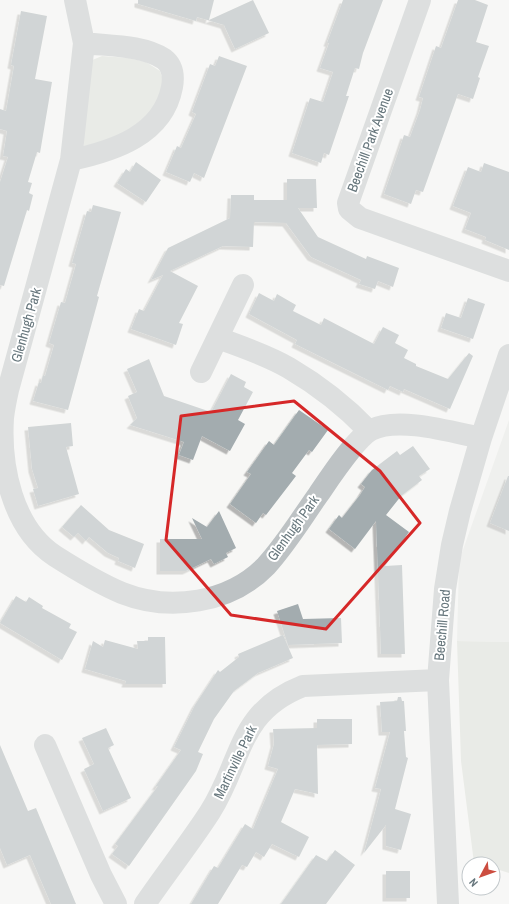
<svg xmlns="http://www.w3.org/2000/svg" width="509" height="904" font-family="'Archivo Narrow',sans-serif">
  <style>
    .built { fill: #e5e7e5 }
    .green { fill: #d8dcd5 }
    .building { fill: #a3acaf; filter: url(#shadow) }
    .lines { fill: none; stroke-linecap: round; stroke-linejoin: round }
    .minor { stroke: #bdc2c4; stroke-width: 22 }
    .marked { fill: none; stroke: #d62828; stroke-width: 3; stroke-linejoin: round }
    .labels { text-anchor: middle; stroke-width: 4; stroke-linejoin: round; paint-order: stroke }
    .street-label { font-size: 14px; fill: #66767c; stroke: #fff }
  </style>
  <defs>
    <filter id="shadow"><feDropShadow dx="-3.5" dy="3.5" stdDeviation="0" flood-color="#0004"/></filter>
  </defs>
  <rect width="100%" height="100%" fill="#f7f7f5"/>
  <path class="built" d="M509,420V642L457,641L459,561Z"/>
  <path class="green" d="M102,56L129,58L146,62L160,71L164,83L158,106L123,139L84,146L82,141L90,61Z
    M457,641L509,642V873L493,868V864L474,863L461,761Z"/>
  <path class="building" d="M138,0H214L209,20L253,0L269,33L235,49L224,25L197,17L196,21L138,4Z
    M343,0H383L363,53L359,69L355,68L346,96H349L329,155L324,153L321,163L292,153L310,98L323,102L333,72L320,68L329,43H327Z
    M458,0H475L488,5L476,42L489,46L478,77L480,78L473,99L458,94L423,192L416,190L411,204L384,194L404,135L410,137L420,110L423,98L419,97L436,46L441,48Z
    M21,11L47,16L35,79L52,82L40,153L37,152L28,182L32,183L29,193L33,195L29,211L27,210L4,286L0,285V182L8,157L3,156L7,131L0,129V109L6,111L14,66L11,65Z
    M219,56L247,66L204,178L194,173L190,182L166,172L177,146L181,148L196,114L192,112L210,64L215,66Z
    M136,162L161,180L146,202L117,183L126,169L130,172Z
    M484,163L509,172V250L485,240L486,237L465,229L471,213L453,206L468,167L481,172Z
    M287,179H316L317,208H298L318,237L366,259L367,256L399,268L393,287L378,281L375,289L359,284L361,280L311,257L286,223L254,222L253,247L223,246L170,271L198,286L179,323L183,324L176,345L131,329L139,309L144,311L163,275L151,280L168,248L230,218L231,195H254V200H287Z
    M93,205L121,212L97,296L99,297L68,410L33,401L39,382L41,383L43,375L45,376L54,345L49,343L61,302L65,303L76,264L72,263L87,211L91,212Z
    M259,293L274,301L277,294L296,305L293,311L321,325L324,318L374,344L383,327L399,335L395,343L408,350L404,358L416,364V366L448,379L469,353L473,356L450,409L404,389L403,392L390,386L388,390L295,344L297,340L249,314Z
    M468,298L485,304L473,339L441,328L446,313L461,318Z
    M149,359L164,396L211,412L231,374L246,382L244,387L253,392L238,420L245,424L230,451L202,436L193,460L179,455L184,442L130,425L137,418L128,396L137,392L127,369Z
    M299,410L328,430L312,452L309,450L292,473L296,476L266,515L263,513L256,523L230,504L251,474L247,472L269,441L274,445Z
    M71,423L73,446L66,447L79,494L38,506L33,489L38,488L32,469L28,427Z
    M413,446L430,469L419,476L422,480L401,496L386,515L409,532L385,566L402,565L405,654H381L376,521L355,549L329,529L339,515L342,518L360,495L365,487L361,484L372,470L397,451L400,455Z
    M508,476H509V531L490,523Z
    M81,505L109,530L144,544L135,568L118,561L119,558L108,553L89,537L86,541L78,533L74,537L62,527Z
    M219,511L236,548L226,553L228,557L214,564L211,559L186,571H160V539H202L192,518L207,527Z
    M16,596L26,602L29,597L43,606L42,608L71,624L69,628L77,632L62,660L0,623Z
    M298,604L303,619L341,618L342,643L288,645L277,611Z
    M283,635L293,658L258,673L234,691L214,719L198,752L203,754L196,771L129,866L112,854L118,846L115,844L158,786L155,787L181,750L174,747L195,705L218,670L220,672L239,657L238,654Z
    M148,637H165L166,684H125L126,681L85,669L93,641L103,647L105,640L138,649L137,641H148Z
    M398,697H401L402,701H404L406,731H404L406,757L408,758L395,809L411,814L401,850L386,846V825L364,853L379,797L381,789L375,788L390,732H382L380,702L397,701Z
    M317,719H352V744L317,745L318,794L295,789L281,822L309,837L299,857L272,844L264,857L256,852L247,867L242,865L218,904H191L214,866L218,868L245,824L253,829L278,769L268,766L274,744L273,729L317,728Z
    M106,728L114,745L108,748L131,798L103,811L84,769L94,764L82,738Z
    M0,745L28,811L36,808L76,904H51L30,855L7,865L0,848Z
    M335,850L355,865L326,904H281L316,855L327,861Z
    M386,871H410V898H386Z"/>
  <g class="lines">
    <path class="minor" d="M75,0L84,43L71,160L8,390C6,399 4,409 3,418C0,466 12,528 55,556C77,570 98,583 122,593C170,612 230,603 266,566C286,544 301,519 318,495C329,479 355,439 371,430C398,416 452,432 481,438
      M420,0L348,203L349,209L360,218L509,271
      M71,160C114,151 163,135 172,87C174,76 173,66 164,59C143,45 109,46 84,43
      M218,338C242,347 267,355 289,368C318,385 346,407 369,431
      M201,372L243,285
      M45,745L101,875L116,904
      M145,904C166,873 190,843 210,812C243,760 237,712 303,686L438,680
      M448,904L438,680L445,589L452,545L460,511L481,438L509,355"/>
  </g>
  <path d="M0 0H509V904H0ZM294,401L380,471L420,523L326,629L231,615L166,540L181,416Z" fill="#f7f7f5" fill-opacity=".55" fill-rule="evenodd"/>
  <path class="marked" d="M294,401L380,471L420,523L326,629L231,615L166,540L181,416Z"/>
  <g class="labels">
    <g class="street-label">
      <text transform="translate(370 140) rotate(-70)" y="5">Beechill Park Avenue</text>
      <text transform="translate(26 325) rotate(-74)" y="5">Glenhugh Park</text>
      <text transform="translate(293 528) rotate(-54)" y="5">Glenhugh Park</text>
      <text transform="translate(442 625) rotate(-85)" y="5">Beechill Road</text>
      <text transform="translate(235 762) rotate(-64)" y="5">Martinville Park</text>
    </g>
  </g>
  <g transform="translate(481 876) rotate(229)"><circle r="19" fill="#ffffff" stroke="#c2c8cb"/>
  <path d="M0-3L7 15L0 10L-7 15Z" fill="#cc4d40"/>
  <text y="-6" font-size="11" font-weight="bold" text-anchor="middle" fill="#66767c">N</text>
  </g>
</svg>
